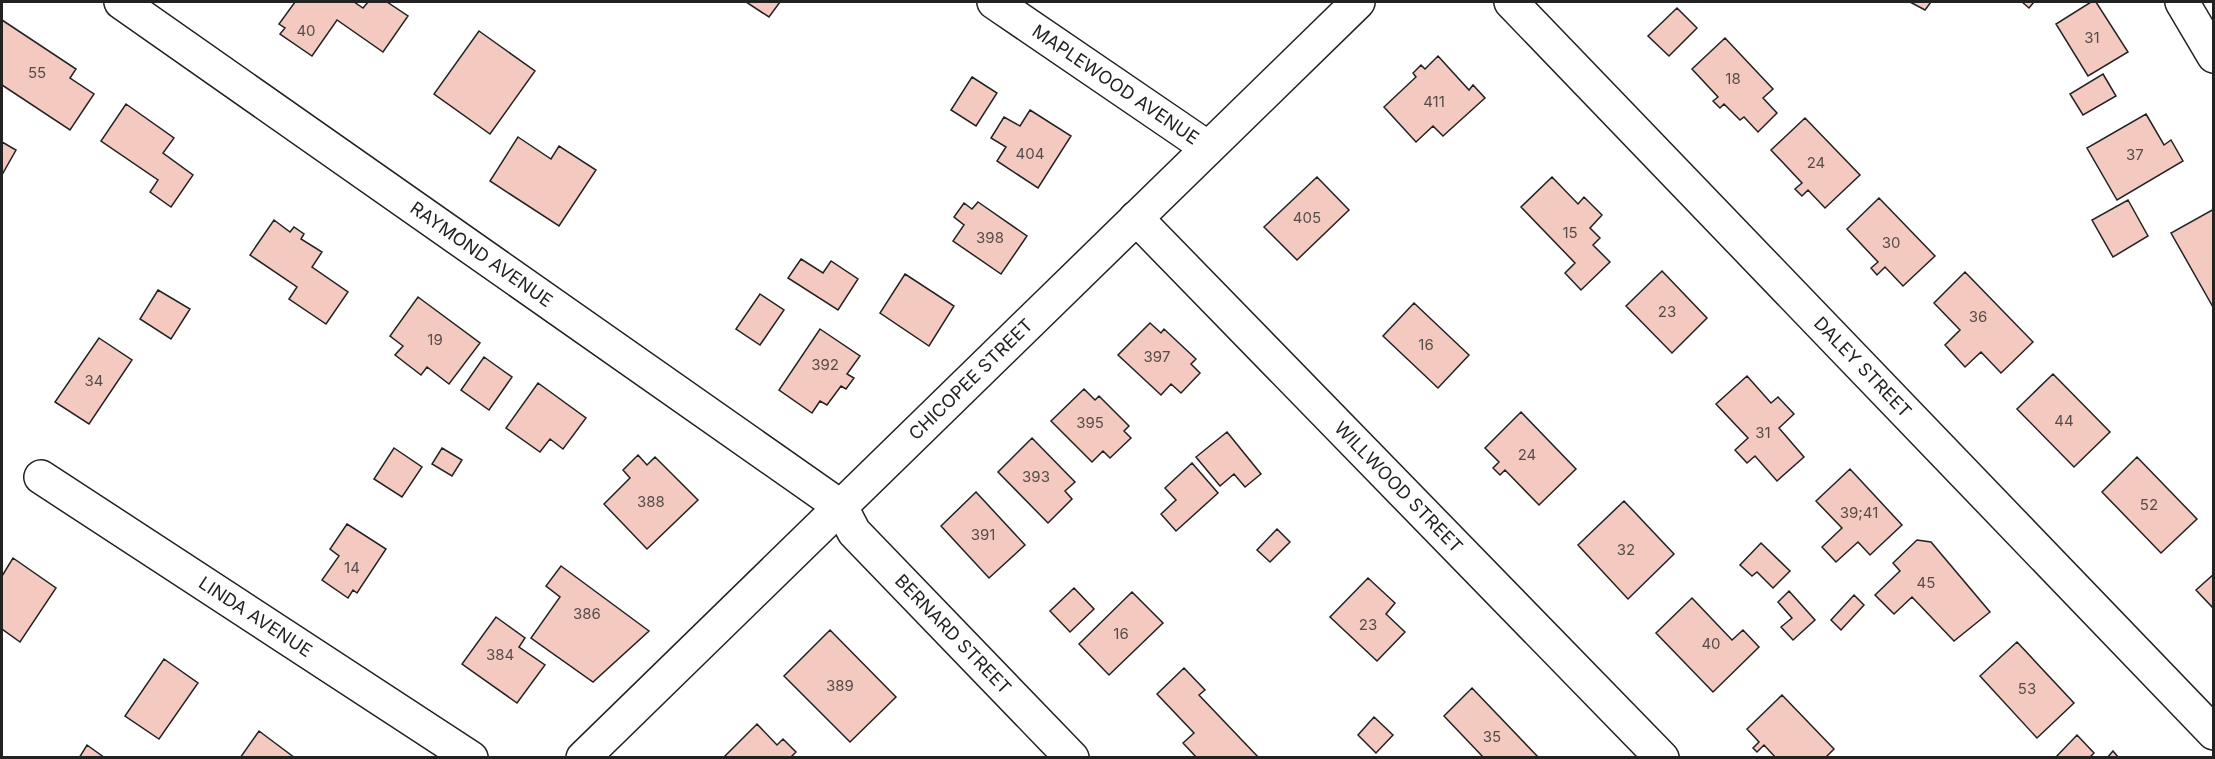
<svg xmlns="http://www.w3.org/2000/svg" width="2215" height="759" font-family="Inter,sans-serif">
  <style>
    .building { fill: #f3c9c0; stroke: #222; stroke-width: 1.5 }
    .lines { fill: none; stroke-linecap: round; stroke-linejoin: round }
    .minor-casing { stroke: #222; stroke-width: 36 }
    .secondary-casing { stroke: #222; stroke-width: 36 }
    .minor { stroke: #fff; stroke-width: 33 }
    .secondary { stroke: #fff; stroke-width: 33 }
    .labels { text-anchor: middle; stroke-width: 4.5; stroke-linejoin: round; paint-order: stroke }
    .number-label { font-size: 15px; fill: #564c4a }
    .street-label { font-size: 18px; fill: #222; stroke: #fff }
  </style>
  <rect width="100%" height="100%" fill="#fff"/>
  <path class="building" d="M295,2H354L363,8L368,2H387L408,16L383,52L337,20L312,56L280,34L285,28L279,24Z
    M746,2H780L769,17Z
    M1910,2H1931L1925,10Z
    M2022,2H2034L2029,8Z
    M2091,2H2096L2128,52L2088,76L2056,24Z
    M1677,8L1697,28L1669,56L1648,36Z
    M2,20L76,69L70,78L94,94L70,130L2,85Z
    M479,31L535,71L490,134L434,94Z
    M1725,38L1773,89L1763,98L1777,113L1758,132L1744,117L1740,120L1724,104L1720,108L1713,101L1718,97L1692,69Z
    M1438,56L1469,90L1473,85L1485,98L1443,136L1433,126L1416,142L1384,107L1416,77L1413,73L1421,65L1425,69Z
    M2103,74L2116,96L2083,115L2070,94Z
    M972,77L997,93L976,126L951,110Z
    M126,104L174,138L163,153L193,175L171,207L150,192L158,180L101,141Z
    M1030,110L1071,136L1038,188L997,161L1006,147L991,138L1004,117L1020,126Z
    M2146,114L2164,145L2171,140L2183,161L2117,200L2087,148Z
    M1805,118L1860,175L1825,208L1808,190L1802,196L1795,189L1802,183L1771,150Z
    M518,137L551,159L559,146L596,170L559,226L490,181Z
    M2,142L16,150L3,173L2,172Z
    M1317,177L1349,210L1297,260L1264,227Z
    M1552,177L1578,204L1584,197L1602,215L1590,228L1600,238L1593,245L1610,262L1581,290L1565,273L1575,263L1521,207Z
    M1879,198L1935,256L1903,286L1885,267L1877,275L1871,268L1878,262L1847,229Z
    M2128,200L2148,236L2113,257L2092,220Z
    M978,202L1027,236L1001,274L953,241L964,225L954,217L964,203L972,209Z
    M2214,209V307H2213L2171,233Z
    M274,220L290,232L294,227L304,234L301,239L322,252L312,267L348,292L326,324L289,299L297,287L250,255Z
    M801,259L823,273L831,261L858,279L838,310L788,278Z
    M1662,271L1707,318L1672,353L1626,306Z
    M1965,272L2033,342L2001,373L1981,352L1965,367L1945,345L1960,330L1934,303Z
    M905,274L954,306L929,346L880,313Z
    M158,290L190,309L171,339L140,319Z
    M760,294L784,310L760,345L736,329Z
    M418,297L480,343L449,384L427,367L421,375L395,355L403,346L390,336Z
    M1414,303L1469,355L1438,388L1383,336Z
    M1150,323L1161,333L1164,329L1196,359L1191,364L1200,373L1181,393L1171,384L1161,395L1118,355Z
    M820,329L860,356L847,374L854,378L846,389L841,386L827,405L820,401L812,413L779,390Z
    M99,338L132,360L89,424L55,402Z
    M484,357L512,377L489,410L461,390Z
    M2053,374L2110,432L2074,467L2017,409Z
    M1747,376L1771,403L1778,397L1794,414L1779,428L1804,457L1777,481L1755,456L1747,463L1735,450L1748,438L1716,404Z
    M538,383L586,418L563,449L550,439L540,452L506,428Z
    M1084,389L1095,400L1099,396L1129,426L1124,431L1131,438L1110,458L1103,451L1092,462L1051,421Z
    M1521,412L1576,469L1539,505L1505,470L1500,475L1493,468L1499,462L1485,448Z
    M1227,432L1261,474L1245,487L1234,474L1220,486L1196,457Z
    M1032,438L1075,482L1065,491L1072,499L1048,523L998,472Z
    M394,448L422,467L402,497L374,479Z
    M442,448L462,460L452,476L432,464Z
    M638,455L647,465L655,457L698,500L647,549L604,504L630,478L623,470Z
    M2137,457L2197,519L2161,553L2102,492Z
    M1192,463L1218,493L1176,531L1161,514L1176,500L1165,488Z
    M1850,469L1902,525L1870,555L1858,542L1836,562L1822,547L1842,528L1816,501Z
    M976,492L1025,545L989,578L941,526Z
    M1624,501L1674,554L1628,599L1578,545Z
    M347,524L386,549L357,593L353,590L348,598L322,580L339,556L330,549Z
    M1277,529L1290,542L1270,562L1257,550Z
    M1917,540L1931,542L1990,612L1954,641L1912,597L1894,614L1875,595L1900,571L1893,563Z
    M1761,543L1790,571L1773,588L1757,572L1752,576L1740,565Z
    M13,558L56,588L20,642L2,629V576Z
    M561,566L649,631L593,682L531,638L560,597L546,586Z
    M2214,574V609L2196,590Z
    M1368,578L1395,603L1386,614L1405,632L1377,661L1330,617Z
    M1074,588L1094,609L1070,632L1050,611Z
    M1789,591L1815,620L1793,640L1781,627L1792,618L1778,602Z
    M1132,592L1163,623L1109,675L1079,644Z
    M1854,595L1864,605L1841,630L1831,620Z
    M1692,598L1732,640L1743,630L1759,647L1713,692L1656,633Z
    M496,617L525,638L519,647L545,665L517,703L462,664Z
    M830,630L896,697L850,742L784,676Z
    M2017,642L2074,703L2037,738L1980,676Z
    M164,659L198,683L159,739L125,716Z
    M1184,668L1205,690L1199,695L1259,758H1197L1183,743L1194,733L1157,694Z
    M1472,688L1539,758H1484L1444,716Z
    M1782,695L1834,749L1825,758H1776L1764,745L1757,752L1753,748L1759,742L1747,729Z
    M1374,717L1393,735L1376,753L1358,735Z
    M757,724L777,745L783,739L796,752L790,758H723Z
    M259,731L295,758H240Z
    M2077,735L2094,753L2089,758H2055Z
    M87,745L105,758H79Z
    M2113,751L2119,758H2107Z"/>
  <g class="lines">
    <g class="minor-casing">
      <g id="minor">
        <path id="s1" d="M121,2L841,507L854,532L1072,758"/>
        <path id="s2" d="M994,2L1208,148"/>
        <path id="s3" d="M1511,2L2214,733"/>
        <path d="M2182,2L2214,56"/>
        <path id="s4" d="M1136,218L1662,758"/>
        <path id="s5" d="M41,477L471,758"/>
      </g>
    </g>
    <g class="secondary-casing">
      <g id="secondary">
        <path id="s6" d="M583,758L1358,2"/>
      </g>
    </g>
    <use href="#minor" class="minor"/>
    <use href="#secondary" class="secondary"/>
  </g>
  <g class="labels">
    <g class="number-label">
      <text x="306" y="36">40</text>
      <text x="2092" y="43">31</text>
      <text x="37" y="78">55</text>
      <text x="1733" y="84">18</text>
      <text x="1434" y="107">411</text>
      <text x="1030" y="159">404</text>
      <text x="2135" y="160">37</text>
      <text x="1816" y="168">24</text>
      <text x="1307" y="223">405</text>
      <text x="1570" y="238">15</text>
      <text x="990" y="243">398</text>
      <text x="1891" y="248">30</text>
      <text x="1667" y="317">23</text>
      <text x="1978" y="322">36</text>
      <text x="435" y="345">19</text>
      <text x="1426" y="350">16</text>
      <text x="1157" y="362">397</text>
      <text x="825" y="370">392</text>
      <text x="94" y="386">34</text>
      <text x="2064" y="426">44</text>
      <text x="1090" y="428">395</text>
      <text x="1763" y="438">31</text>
      <text x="1527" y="460">24</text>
      <text x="1036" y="482">393</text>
      <text x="651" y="507">388</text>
      <text x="2149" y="510">52</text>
      <text x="1859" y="518">39;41</text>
      <text x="983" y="540">391</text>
      <text x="1626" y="555">32</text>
      <text x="352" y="573">14</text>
      <text x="1926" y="588">45</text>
      <text x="587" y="619">386</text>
      <text x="1368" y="630">23</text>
      <text x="1121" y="639">16</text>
      <text x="1711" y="649">40</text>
      <text x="500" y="660">384</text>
      <text x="840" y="691">389</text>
      <text x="2027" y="694">53</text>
      <text x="1492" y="742">35</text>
    </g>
    <g class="street-label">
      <text dy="6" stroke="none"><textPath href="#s2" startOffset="147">MAPLEWOOD AVENUE</textPath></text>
      <text dy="6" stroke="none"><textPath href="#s1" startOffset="440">RAYMOND AVENUE</textPath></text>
      <text dy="6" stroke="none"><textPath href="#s3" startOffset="507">DALEY STREET</textPath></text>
      <text dy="6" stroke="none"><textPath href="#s6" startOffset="542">CHICOPEE STREET</textPath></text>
      <text dy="6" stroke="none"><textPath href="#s4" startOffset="376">WILLWOOD STREET</textPath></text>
      <text dy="6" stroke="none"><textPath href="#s5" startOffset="256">LINDA AVENUE</textPath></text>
      <text dy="6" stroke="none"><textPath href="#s1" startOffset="1050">BERNARD STREET</textPath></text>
    </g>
  </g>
  <rect width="2215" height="759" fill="none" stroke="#222222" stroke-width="6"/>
</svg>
